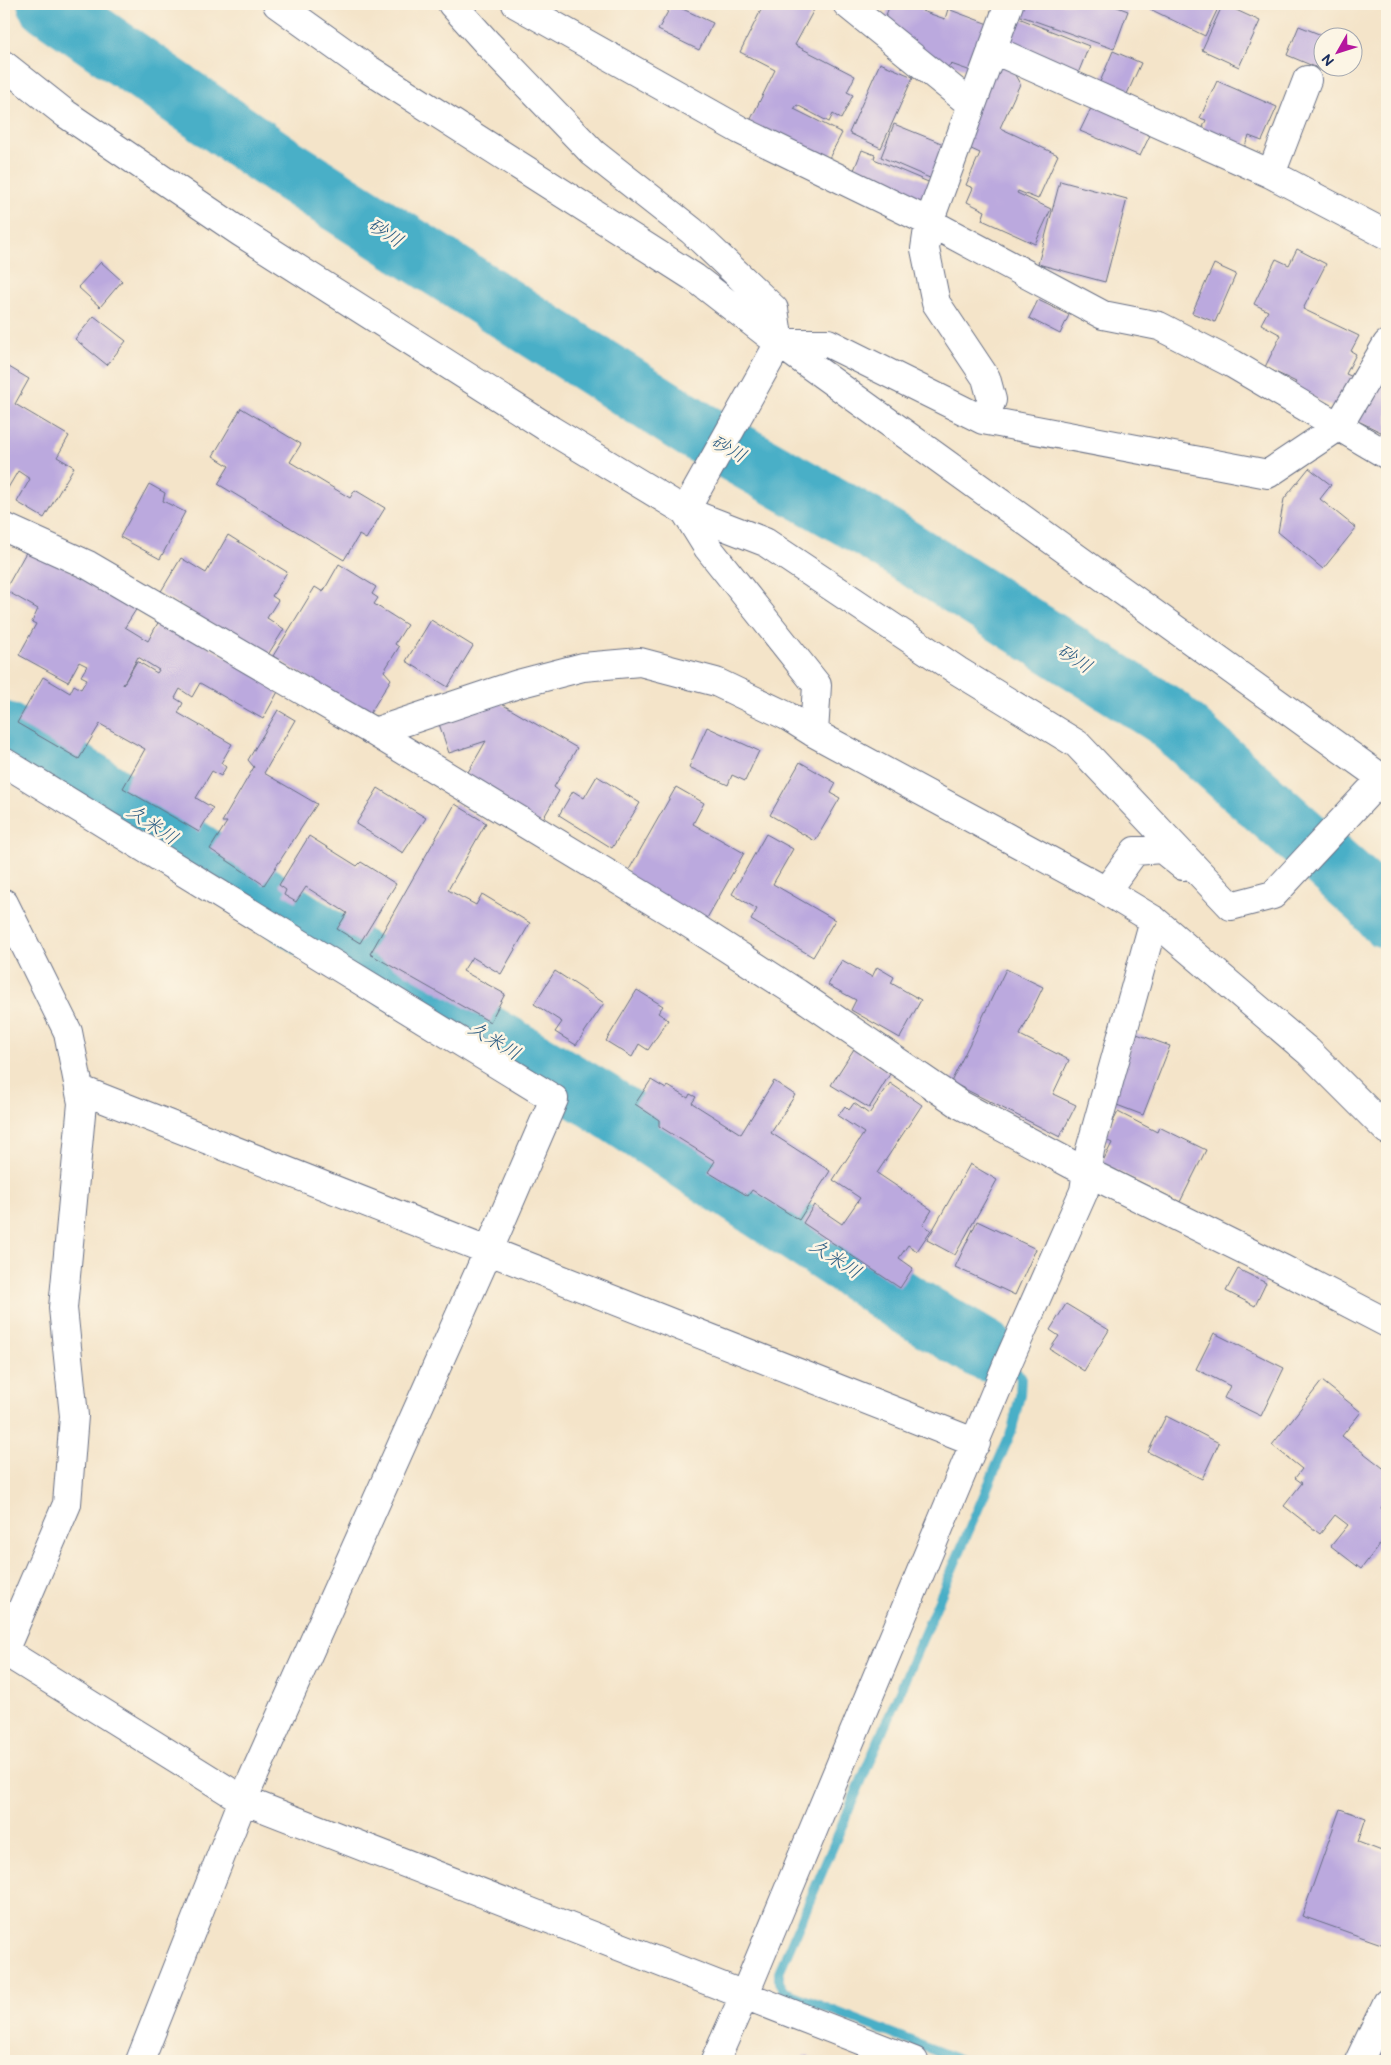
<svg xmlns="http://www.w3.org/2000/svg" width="1391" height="2065" font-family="'Balsamiq Sans','Klee One',sans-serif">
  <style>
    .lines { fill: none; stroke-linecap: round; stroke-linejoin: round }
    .stream { stroke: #48afc7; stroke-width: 10 }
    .river { stroke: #48afc7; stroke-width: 61 }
    .building { fill: #bba9de; fill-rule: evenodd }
    .minor-casing { stroke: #676e83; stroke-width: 30 }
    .minor { stroke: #fff; stroke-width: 28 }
    .labels { text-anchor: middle; stroke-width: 5; stroke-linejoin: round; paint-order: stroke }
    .water-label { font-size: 19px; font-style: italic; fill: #2b5c83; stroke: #fcf5e5 }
  </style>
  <rect width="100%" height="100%" fill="#fcf5e5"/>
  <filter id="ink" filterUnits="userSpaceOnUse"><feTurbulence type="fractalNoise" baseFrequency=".02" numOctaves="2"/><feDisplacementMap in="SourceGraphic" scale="10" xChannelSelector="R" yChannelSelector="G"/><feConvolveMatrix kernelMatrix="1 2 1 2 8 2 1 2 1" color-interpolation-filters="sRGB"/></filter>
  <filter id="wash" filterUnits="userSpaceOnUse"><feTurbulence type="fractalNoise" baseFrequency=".0096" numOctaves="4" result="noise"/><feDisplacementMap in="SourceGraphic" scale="20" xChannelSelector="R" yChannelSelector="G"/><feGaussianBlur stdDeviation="1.12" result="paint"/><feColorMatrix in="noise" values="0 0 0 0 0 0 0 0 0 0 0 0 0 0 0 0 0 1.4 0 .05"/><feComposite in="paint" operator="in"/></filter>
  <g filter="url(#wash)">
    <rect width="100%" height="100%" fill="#f4e4c9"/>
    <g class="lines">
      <path class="stream" d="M962,2061L785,1992L779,1982V1972L1012,1430L1020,1395L1021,1376L986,1351"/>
      <path class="river" d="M48,4L282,166L694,429L871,529L1166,716L1372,900L1387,918
        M4,732L88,781L332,943L597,1100L906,1304L986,1351"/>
    </g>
    <g id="blocks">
      <path class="building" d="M672,4L713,23L699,50L658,30Z
        M764,4H817L795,45L855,76L847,92L853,95L841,119L833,114L829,122L797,105L794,109L842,133L827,162L749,123L775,70L740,52Z
        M890,4H925L922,11L945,19L948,9L988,24L971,71L951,64L945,69L884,21Z
        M1022,4H1112V5L1128,11L1114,49L1018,15Z
        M1152,4H1220L1205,36L1150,9Z
        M1223,4L1260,21L1239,67L1202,50Z
        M1011,15L1089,46L1077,76L999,45Z
        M1299,26L1324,36V60L1320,69L1287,55Z
        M1113,51L1141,63L1127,94L1100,82Z
        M993,60L1011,68L1020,84L1000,128L1058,155L1038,199L1018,191L1017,193L1051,209L1035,244L982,220L985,211L967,202L973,188L966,185L980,153L956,142Z
        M880,63L913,77L881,148L849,133Z
        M1217,81L1277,107L1262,141L1249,136L1241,155L1199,137L1206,120L1200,118Z
        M1093,104L1152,131L1140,156L1080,131Z
        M894,124L946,145L932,179L881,157Z
        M862,150L875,155L874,159L933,184L922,211L850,180Z
        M1060,181L1127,199L1105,282L1038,264Z
        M1297,249L1326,264L1303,309L1359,336L1351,351L1356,354L1346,374L1353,377L1337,409L1293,387L1296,382L1265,367L1281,335L1261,324L1268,311L1254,304L1276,259L1289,265Z
        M101,262L122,281L100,307L78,287Z
        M1214,264L1236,274L1215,322L1192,313Z
        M1038,300L1069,315L1060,334L1029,318Z
        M94,316L126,341L107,365L75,339Z
        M4,364L29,379L15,404L69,436L57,457L74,467L44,518L17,502L30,479L18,471L5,493H4Z
        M1387,366V435L1356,420Z
        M241,408L301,444L290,462L350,498L355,490L385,508L366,539L359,535L344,560L218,484L229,466L213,456Z
        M1309,468L1331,485L1320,499L1356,528L1323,569L1278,532L1284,499Z
        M149,484L165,493L163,501L185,512L160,559L120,537Z
        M228,535L287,572L272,596L278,600L267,618L284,629L266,658L160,593L181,558L206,573Z
        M29,547L137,608L125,627L148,641L160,619L280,688L263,719L200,683L192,697L180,689L175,698L183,703L178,713L232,744L221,763L226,767L221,776L212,771L196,798L213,808L199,832L123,788L145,749L100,724L79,759L17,723L43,677L70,693L74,685L81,689L87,679L81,676L87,666L79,662L68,682L19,655L36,624L32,622L38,609L5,590ZM138,657L159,670L157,673L137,661L123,685Z
        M339,564L376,587L372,594L378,598L374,604L407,625L395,644L399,647L384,671L391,679L369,715L273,656L315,587L323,592Z
        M431,620L473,646L448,687L406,661Z
        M493,699L577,748L554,787L559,791L540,824L464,779L486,741L449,753L437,718Z
        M278,710L295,720L264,773L317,804L264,885L210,849L227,822H222L254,767L248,760Z
        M707,727L759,751L745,781L732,775L728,785L689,767Z
        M800,762L836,783L831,793L840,798L815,841L770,815Z
        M597,776L640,803L612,848L559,815L573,791L584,798Z
        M676,787L704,803L693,824L744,853L702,927L622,882Z
        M378,788L426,818L403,853L356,824Z
        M455,804L486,823L448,890L476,905L482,894L530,923L501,974L472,957L463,971L505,994L490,1022L370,954Z
        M766,834L793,849L773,884L835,920L813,957L751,920L757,909L732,894Z
        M309,836L357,866L361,862L396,884L360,943L337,929L347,913L306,887L296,902L284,895L286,890L279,885Z
        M842,960L872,977L877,967L894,977L891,983L921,1000L900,1038L851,1010L856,1000L828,985Z
        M1006,969L1043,987L1020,1035L1069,1060L1053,1094L1076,1105L1060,1137L951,1082Z
        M555,971L604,1003L576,1045L555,1032L562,1022L534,1004Z
        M637,990L663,1006L658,1013L668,1020L648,1050L639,1044L632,1057L606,1041Z
        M1134,1033L1170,1046L1143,1115L1109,1102Z
        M854,1049L890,1074L869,1108L831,1085Z
        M651,1080L666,1089L668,1086L688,1098L690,1094L696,1097L692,1103L741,1134L774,1081L795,1095L771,1133L830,1171L799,1220L752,1190L748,1196L708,1172L715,1161L659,1126V1120L635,1104Z
        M890,1083L922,1105L877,1173L932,1210L923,1225L931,1230L917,1251L908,1245L899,1258L913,1268L900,1288L803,1223L814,1205L842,1224L860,1198L833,1180L864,1133L838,1116L845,1106L849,1110L854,1103L869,1114Z
        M1118,1112L1157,1132L1159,1127L1206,1150L1180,1202L1102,1163L1112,1143L1104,1139Z
        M970,1164L997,1180L955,1255L927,1240Z
        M977,1221L1036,1249L1015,1295L955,1267Z
        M1238,1269L1266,1283L1255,1306L1226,1291Z
        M1066,1304L1109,1330L1084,1371L1050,1349L1059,1336L1050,1330Z
        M1214,1333L1284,1368L1261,1416L1224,1398L1230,1386L1196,1369Z
        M1322,1381L1361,1412L1342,1436L1387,1471V1500L1381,1508L1387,1513V1535L1361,1569L1331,1546L1348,1525L1335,1515L1320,1534L1284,1506L1302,1483L1295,1478L1302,1469L1272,1445Z
        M1166,1416L1219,1443L1202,1479L1148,1452Z
        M1340,1809L1366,1818L1358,1842L1387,1853V1946L1302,1916Z
        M1387,2035V2061H1373Z
        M804,2055L822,2061H802Z"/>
    </g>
  </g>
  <g filter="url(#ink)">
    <use href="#blocks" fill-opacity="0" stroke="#676e83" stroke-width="1"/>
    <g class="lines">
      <g class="minor-casing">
        <path id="minor" d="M277,4L365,67L695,278L779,343L1387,782
          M452,4L488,44L593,153L692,231L774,309L779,343L685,511
          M516,4L740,130L929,222L1103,315L1159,326L1233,364L1387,455
          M847,4L972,105
          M992,49L1271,174L1387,235
          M4,65L66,114L240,232L551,430L685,511L765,542L958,671L1077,744L1231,906
          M1271,174L1307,80
          M779,343H828L983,420L1268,474L1338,427L1387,344
          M983,420L992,400L986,378L936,303L925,249L929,222L1009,4
          M685,511L708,548L817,685L814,733
          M4,527L88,565L374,732L679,917L797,993L961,1105L1071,1164L1283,1269L1387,1323
          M374,732L518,684L583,667L640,662L716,682L787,716L814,733L1106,891L1154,920L1309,1052L1387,1130
          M4,762L554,1099L488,1252L243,1800L140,2061
          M1106,891L1135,851L1162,849L1183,866
          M4,903L68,1032L82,1103L63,1308L74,1416L67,1504L4,1651L243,1800L914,2061
          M1231,906L1273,895L1382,778
          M79,1089L976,1443
          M715,2061L744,1996L1009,1360L1084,1191L1090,1150L1154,920
          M1359,2061L1387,2003"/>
      </g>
      <use href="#minor" class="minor"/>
    </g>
  </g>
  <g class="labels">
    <g class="water-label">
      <text transform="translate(386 232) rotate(33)" y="7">砂川</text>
      <text transform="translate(729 448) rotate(29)" y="7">砂川</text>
      <text transform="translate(1075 658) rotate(32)" y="7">砂川</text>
      <text transform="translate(153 824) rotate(34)" y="7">久米川</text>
      <text transform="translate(495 1040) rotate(31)" y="7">久米川</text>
      <text transform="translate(836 1258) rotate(33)" y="7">久米川</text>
    </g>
  </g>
  <rect width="1391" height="2065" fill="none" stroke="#fcf5e5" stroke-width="20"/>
  <g transform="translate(1338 52) rotate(231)"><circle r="24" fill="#fcf5e5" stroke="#a2a6af"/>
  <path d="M0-4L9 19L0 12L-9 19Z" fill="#b5179e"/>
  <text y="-8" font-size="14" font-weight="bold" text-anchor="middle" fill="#1b2f5e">N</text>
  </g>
</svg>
